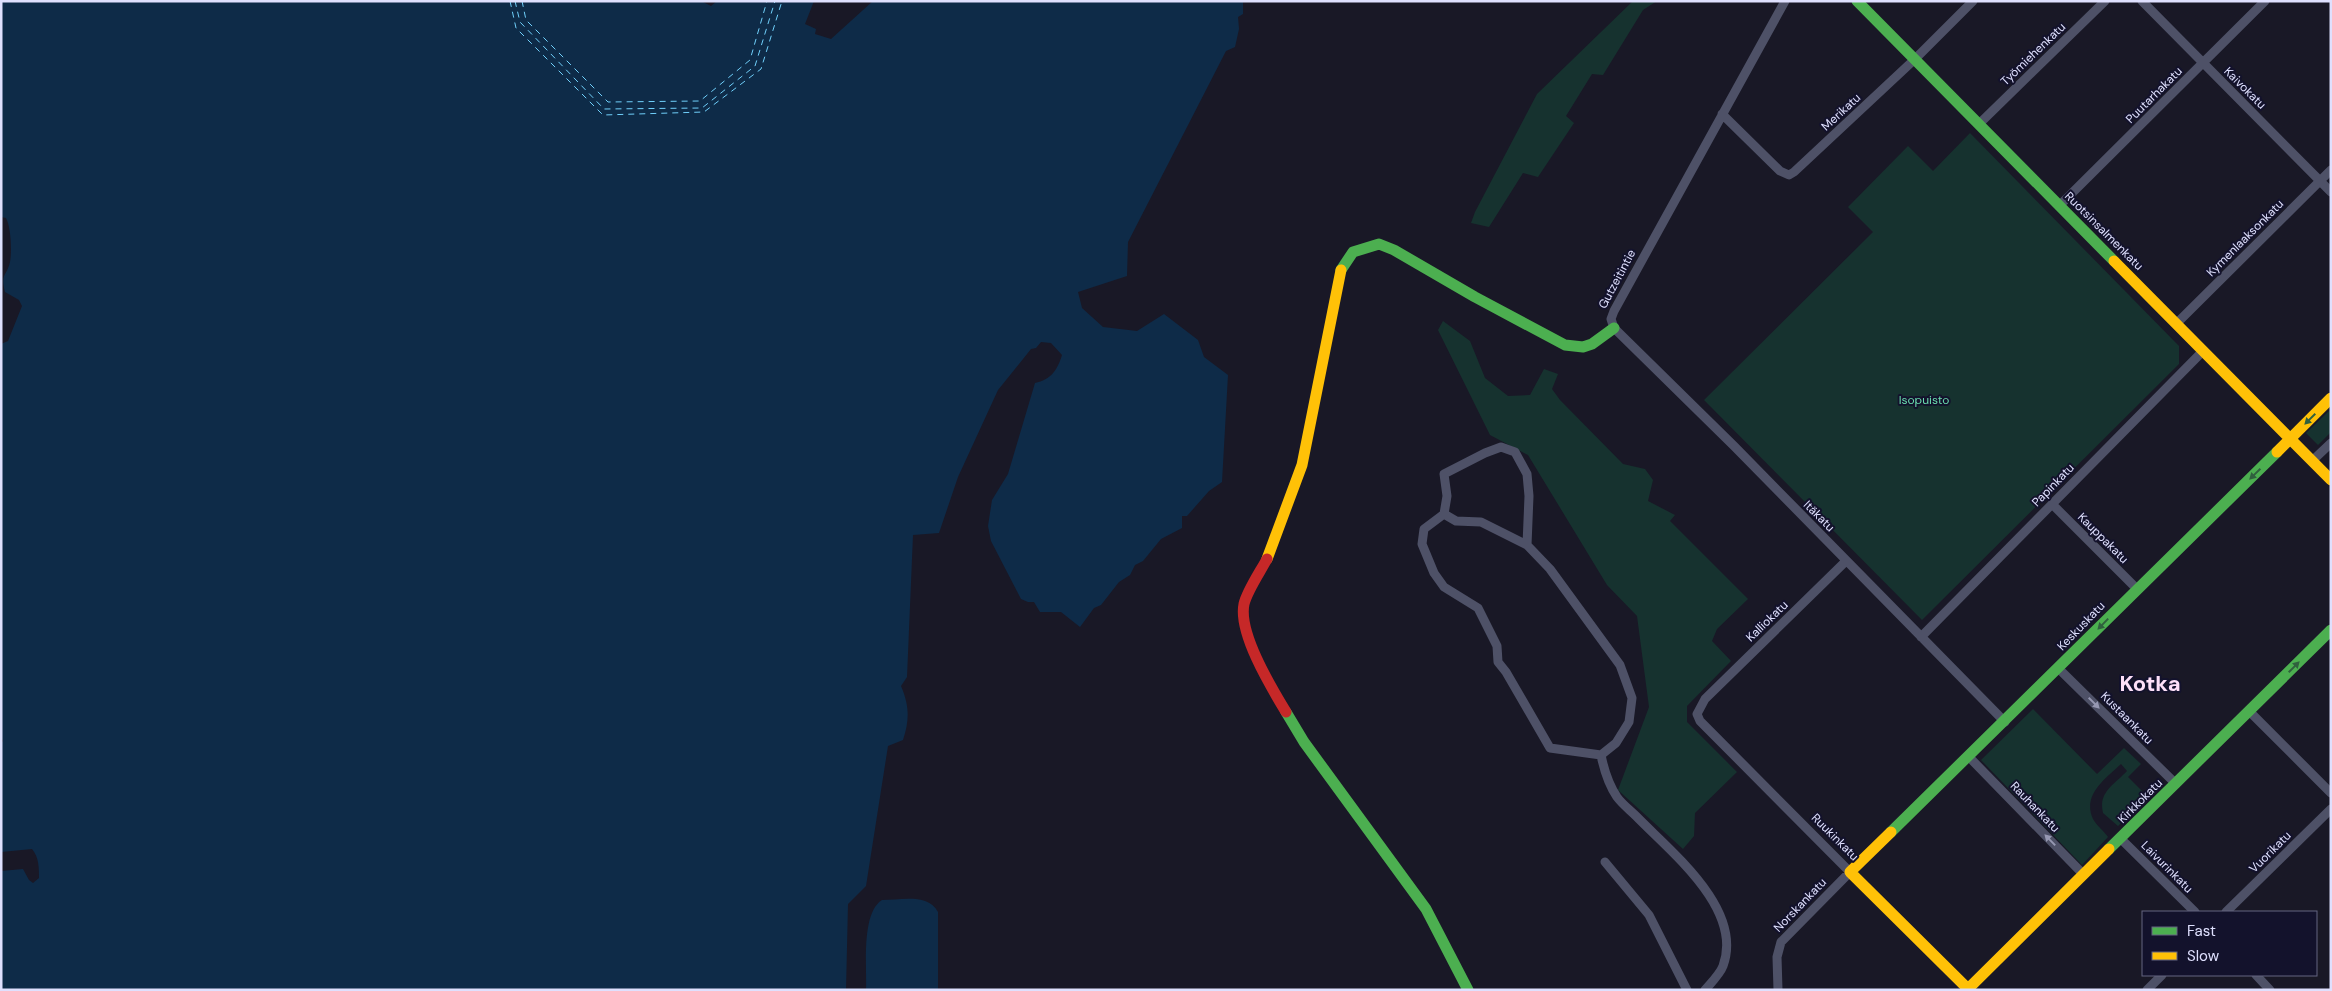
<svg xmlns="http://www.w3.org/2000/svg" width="2332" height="991" font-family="'DM Sans',sans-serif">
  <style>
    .green { fill: #16322f }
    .water { fill: #0e2b48 }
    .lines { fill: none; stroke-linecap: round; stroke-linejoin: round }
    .ferry { stroke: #70d0fb; stroke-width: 1; stroke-dasharray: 6 5; stroke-linecap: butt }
    .street { stroke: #4e5167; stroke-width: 9 }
    .fast { stroke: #4caf50; stroke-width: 11 }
    .slow { stroke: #ffc107; stroke-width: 11 }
    .jam { stroke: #c62828; stroke-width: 11 }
    .oneway { fill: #30603e }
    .oneway2 { fill: #9698b2 }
    .labels { text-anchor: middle; stroke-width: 4; stroke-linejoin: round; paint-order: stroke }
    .street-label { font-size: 12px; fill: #dfe0fe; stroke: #13122c }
    .park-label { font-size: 12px; fill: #6adeaf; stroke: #13122c }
    .town-label { font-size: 22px; font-weight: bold; fill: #fee0f8; stroke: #13122c }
  </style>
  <rect width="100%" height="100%" fill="#191826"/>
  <path class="green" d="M1633,1H1657L1643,10L1603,75L1592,74L1566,116L1574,123L1538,177L1523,173L1489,227L1471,223L1475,212L1537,94Z
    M1970,133L2179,346V364L1922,620L1704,400L1873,232L1848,207L1908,146L1933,171Z
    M1443,321L1470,341L1485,378L1508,396L1530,395L1544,369L1558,374L1552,389L1560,400L1623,464L1645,469L1653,480L1648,501L1675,515L1670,521L1748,599L1717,629L1712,641L1731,661L1687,706V722L1737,772L1695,813L1694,836L1683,849L1618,790L1649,707L1637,616L1607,585L1528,455L1490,435L1438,330Z
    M2331,409V432L2318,445L2306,433Z
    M2033,709L2097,774L2124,748L2141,764L2128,777L2148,797L2118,826L2103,813C2098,792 2114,785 2127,771L2121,764C2105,779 2082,795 2093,819C2097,826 2104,831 2108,837L2082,865L1981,760Z"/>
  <path class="water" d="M1,1H701L711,6L717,1H814L805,24L816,29L815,34L831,39L873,1H1243V14L1238,17L1239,29L1235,47L1226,51L1128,242L1127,276L1078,292L1082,308L1103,327L1137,331L1164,314L1198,340L1204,357L1228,375L1222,482L1209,491L1187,516H1182V528L1161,539L1143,561L1135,565L1130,575L1119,582L1101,605L1094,608L1080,627L1061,612H1040L1034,602H1028L1021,599L991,541L988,526L992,500L1008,474L1035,383C1051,380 1058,369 1062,355L1051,343L1041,342L1036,348L1031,349L998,390L958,477L939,533L913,535L907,677L901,686C909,705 910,719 903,740L888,746L866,886L848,904L846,990H1V871L23,869L29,880L33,883L39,878C39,868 39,857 32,849L1,852V743L3,741L1,737V344L8,341L22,306L19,300L5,292C0,273 7,276 10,262C12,252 11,227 6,218L1,217Z
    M882,900C901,900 928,893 938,912V990H866C867,967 861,913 882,900Z"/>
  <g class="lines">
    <path class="ferry" d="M510,1L516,28L603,115L704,112L761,69L782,1
      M515,1L520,22L604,109L702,108L755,66L775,1
      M522,1L526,20L608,102L700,101L750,60L767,1"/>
    <path class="street" d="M1785,1L1614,311L1611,319L1614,328L1734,446L2005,722
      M2142,1L2331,192
      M1722,114L1780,171L1789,175L1794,172L1915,59L1973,1
      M1979,124L2105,1
      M2059,206L2265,1
      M2177,323L2331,170
      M2312,461L2331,443
      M2052,504L2137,589
      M1444,514L1424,529L1422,544L1434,573L1444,587L1478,608L1497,646L1498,662L1506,672L1550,748L1601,755C1604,770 1609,785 1617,797C1622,804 1630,810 1636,816C1671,852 1744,909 1723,966C1720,974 1711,983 1705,990
      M1527,545L1529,496L1527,474L1515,452L1501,447L1485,453L1444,474L1447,496L1444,514L1456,521L1481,522L1527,545L1550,569L1620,665L1632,698L1629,722L1616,743L1601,755
      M1921,637L2203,351
      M2059,669L2176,784
      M2249,711L2331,793
      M1969,757L2084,875
      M2121,839L2195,912
      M1605,862L1649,915L1687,990
      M2226,912L2331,809
      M2256,975L2270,990
      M1778,990L1777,957L1781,942L1850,872L1700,721L1697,714L1705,699L1846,561
      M2147,990L2162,975"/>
    <path class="fast" d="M1857,1L2114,261
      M1341,270L1353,252L1379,244L1394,250L1475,297L1565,345L1583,347L1592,344L1614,328
      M1286,712L1304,742L1426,909L1468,990
      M1891,832L2277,452
      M2109,849L2331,630"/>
    <path class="slow" d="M2114,261L2331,480
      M2277,452L2331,398
      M1267,559L1302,465L1341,270
      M1891,832L1850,872L1969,990
      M1968,989L2109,849"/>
    <path class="jam" d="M1267,559C1260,572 1247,591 1244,604C1238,633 1271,687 1286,712"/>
  </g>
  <defs><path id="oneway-solid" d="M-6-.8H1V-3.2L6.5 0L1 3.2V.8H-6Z" transform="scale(1.25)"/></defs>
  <g class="oneway">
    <use href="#oneway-solid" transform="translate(2310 419) rotate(135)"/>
    <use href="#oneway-solid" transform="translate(2255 474) rotate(136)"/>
    <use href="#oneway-solid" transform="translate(2103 624) rotate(134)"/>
    <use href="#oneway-solid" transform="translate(2294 667) rotate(-45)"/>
  </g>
  <g class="oneway2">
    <use href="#oneway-solid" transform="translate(2094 703) rotate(45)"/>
    <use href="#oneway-solid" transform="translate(2050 840) rotate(-134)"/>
  </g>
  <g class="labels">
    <g class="street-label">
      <text transform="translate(2033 54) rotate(-44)" y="4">Työmiehenkatu</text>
      <text transform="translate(2245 88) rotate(45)" y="4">Kaivokatu</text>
      <text transform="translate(2154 95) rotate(-45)" y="4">Puutarhakatu</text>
      <text transform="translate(1841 112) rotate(-43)" y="4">Merikatu</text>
      <text transform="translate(2104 231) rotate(45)" y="4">Ruotsinsalmenkatu</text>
      <text transform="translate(2245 238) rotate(-45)" y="4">Kymenlaaksonkatu</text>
      <text transform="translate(1617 279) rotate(-62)" y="4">Gutzeitintie</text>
      <text transform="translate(2053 485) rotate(-46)" y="4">Papinkatu</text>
      <text transform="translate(1819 516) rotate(45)" y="4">Itäkatu</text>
      <text transform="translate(2103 538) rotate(45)" y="4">Kauppakatu</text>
      <text transform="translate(1767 621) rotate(-44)" y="4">Kalliokatu</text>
      <text transform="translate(2081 626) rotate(-46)" y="4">Keskuskatu</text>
      <text transform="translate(2127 718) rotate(45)" y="4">Kustaankatu</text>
      <text transform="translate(2140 801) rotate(-45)" y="4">Kirkkokatu</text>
      <text transform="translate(2035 807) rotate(46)" y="4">Rauhankatu</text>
      <text transform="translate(1835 837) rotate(45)" y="4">Ruukinkatu</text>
      <text transform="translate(2270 852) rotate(-45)" y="4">Vuorikatu</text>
      <text transform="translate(2167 867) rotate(45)" y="4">Laivurinkatu</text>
      <text transform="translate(1800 905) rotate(-46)" y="4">Norskankatu</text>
    </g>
    <g class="park-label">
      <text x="1924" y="404">Isopuisto</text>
    </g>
    <g class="town-label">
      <text x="2150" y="691">Kotka</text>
    </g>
  </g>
  <rect width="2332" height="991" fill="none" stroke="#dfe0fe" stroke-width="5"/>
  <rect x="2142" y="911" width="175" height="65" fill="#13122c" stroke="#656480"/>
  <rect x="2152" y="927" width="25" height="8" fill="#4caf50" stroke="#656480"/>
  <text x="2187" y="936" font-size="15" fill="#dfe0fe">Fast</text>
  <rect x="2152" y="952" width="25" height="8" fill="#ffc107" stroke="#656480"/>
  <text x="2187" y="961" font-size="15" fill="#dfe0fe">Slow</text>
</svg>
